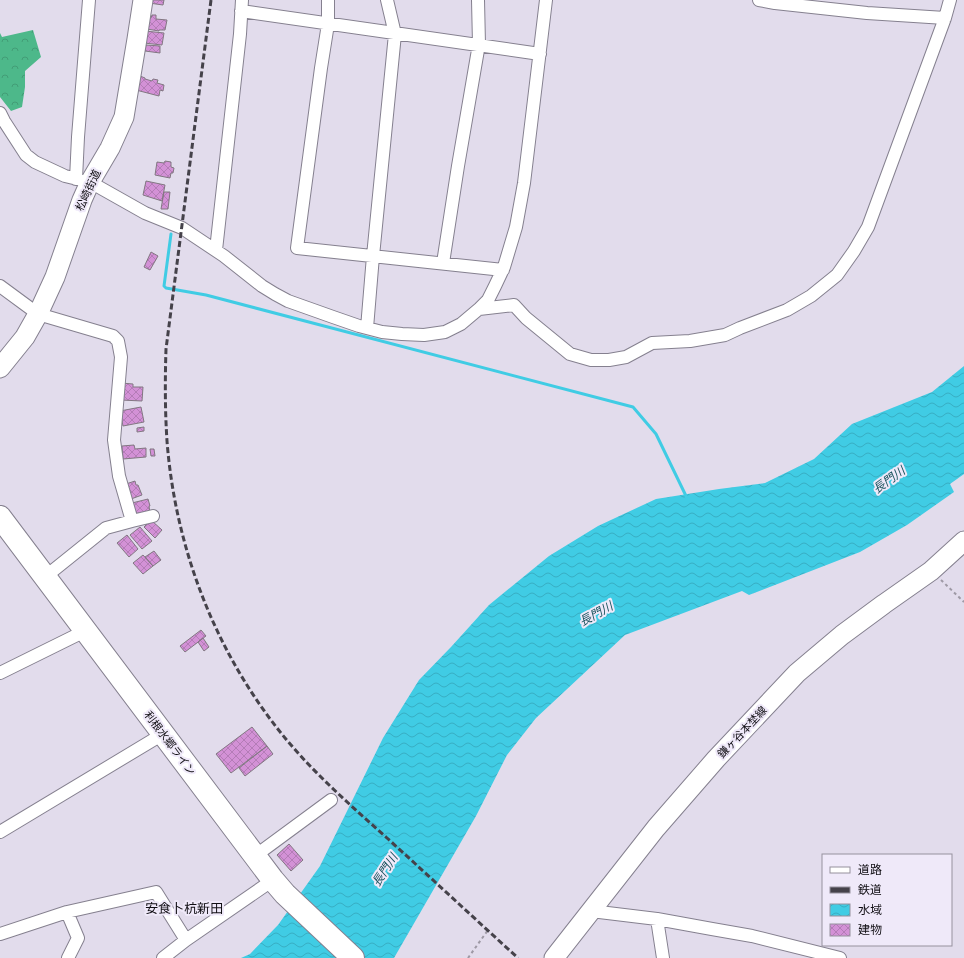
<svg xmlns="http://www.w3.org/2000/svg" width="964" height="958" font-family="Lato,'Noto Sans JP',sans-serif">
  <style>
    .forest { fill: url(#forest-crowns) }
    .water { fill: url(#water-waves) }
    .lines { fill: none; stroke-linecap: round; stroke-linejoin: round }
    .stream { stroke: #40cce4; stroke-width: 3 }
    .building { fill: url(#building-cross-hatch); stroke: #827782 }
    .street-casing { stroke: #85808f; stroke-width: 14 }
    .primary-casing { stroke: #85808f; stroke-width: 21 }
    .highway-casing { stroke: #85808f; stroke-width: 24 }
    .path { stroke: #9e99a5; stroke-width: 2; stroke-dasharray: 3 3; stroke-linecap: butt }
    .street { stroke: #fff; stroke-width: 12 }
    .primary { stroke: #fff; stroke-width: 19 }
    .highway { stroke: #fff; stroke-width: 22 }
    .rail { stroke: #45424a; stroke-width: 3; stroke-dasharray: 6 3; stroke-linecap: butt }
    .labels { text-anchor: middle; stroke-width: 4; stroke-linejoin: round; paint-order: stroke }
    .street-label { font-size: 11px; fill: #100e13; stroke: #efe9f9 }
    .water-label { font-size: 12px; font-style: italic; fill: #1a535d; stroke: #efe9f9 }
    .quarter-label { font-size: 13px; fill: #100e13; stroke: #efe9f9 }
  </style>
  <defs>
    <pattern id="forest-crowns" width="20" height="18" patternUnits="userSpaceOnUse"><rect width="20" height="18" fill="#4db88a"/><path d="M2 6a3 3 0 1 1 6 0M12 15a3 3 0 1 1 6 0" fill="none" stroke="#429d76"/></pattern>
    <pattern id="water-waves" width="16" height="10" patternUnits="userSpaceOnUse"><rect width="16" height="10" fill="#40cce4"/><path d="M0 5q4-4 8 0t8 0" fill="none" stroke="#37aec3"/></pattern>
    <pattern id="building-cross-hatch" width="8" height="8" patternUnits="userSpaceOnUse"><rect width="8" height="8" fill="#d391d6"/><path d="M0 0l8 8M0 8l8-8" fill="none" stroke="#b47cb7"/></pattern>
  </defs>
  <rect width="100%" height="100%" fill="#e2dcec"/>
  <path class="forest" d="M33,30L41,57L25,71V87L22,107L11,111L0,97V33L2,37Z"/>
  <path class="water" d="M964,366V474L950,484L954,492L907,525L860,552L749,595L742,591L625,635L536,718L507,755L476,816L394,958H241L250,954L278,925L320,866L383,738L419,680L451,647L489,605L549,556L598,526L656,499L719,489L765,483L814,459L852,424L932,392Z"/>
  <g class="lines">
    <path class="stream" d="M171,234L164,286L166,288L206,295L633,407L656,434L687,498"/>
  </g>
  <path class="building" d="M149,0H164L163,5L149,3Z
    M152,15H156V19L167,20L165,30H159V31L147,29L149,18H151Z
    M145,31L164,33L162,45L144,43Z
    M146,45L160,46V53L145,51Z
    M140,76L145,78V79L152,81L153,79L158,80L157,83L164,85L163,91L160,90L159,96L136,90Z
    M165,161L171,162V167L174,168L173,173H171L170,178L155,175L157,162L164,163Z
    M146,181L165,185L162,201L143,195Z
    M164,192H170L168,209H161Z
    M151,252L158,256L150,270L144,267Z
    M121,383L133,384V387H143L142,401L121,400Z
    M141,407L144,422L123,426L120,411Z
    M144,427V431L137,432V428Z
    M134,445L135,449L146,448V457L123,459L122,446Z
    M150,449H154L155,456H151Z
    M135,481L136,485H138L142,495L131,499L126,484Z
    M148,499L150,506H149L150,513L139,516V513L135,514L132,503Z
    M151,520L162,530L155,538L144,527Z
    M140,527L152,541L142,549L130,535Z
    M127,535L138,549L129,557L117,543Z
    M154,551L161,560L153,566L145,557Z
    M143,555L153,566L143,574L133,563Z
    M201,630L206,636L185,652L180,646Z
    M203,638L209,647L204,651L198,642Z
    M252,727L267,746L231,773L216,754Z
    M267,746L273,754L245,776L239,768Z
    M289,844L303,860L291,871L277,855Z"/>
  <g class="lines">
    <g class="street-casing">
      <path id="street" d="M328,0V24L321,68L297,248L503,270
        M759,0L775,3L867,13L945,18
        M241,11L540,54
        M0,113L4,121L26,155L35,162L65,176L90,182L145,213L182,228L224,256L262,286L275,294L288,301L333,317L359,326L382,332L402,334L424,335L445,332L461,324L480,308L488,300L495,286L504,267L516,227L524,183L546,0
        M76,179L78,137L89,0
        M216,250L240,34L242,0
        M443,263L458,166L479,44L478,0
        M0,286L38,314L113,336L118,341L121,357L114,440L119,476L132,521L106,528L45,577
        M479,309L514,305L526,318L570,354L591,360H609L626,357L652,343L690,341L725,335L740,328L787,310L811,296L837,275L854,251L868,227L945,18L950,0
        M367,328L373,256L395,34L387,0
        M132,521L153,516
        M0,673L85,631
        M0,832L163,734
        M255,856L331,800
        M591,911L657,919L712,929L752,936L840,958
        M67,912L78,938L68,958
        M657,919L663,958
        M0,934L67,912L156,892L186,940
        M163,958L186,940L273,880"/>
    </g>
    <g class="primary-casing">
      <path id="primary" d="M0,368L25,337L38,314L55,277L82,200L90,182L110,148L124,117L137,39L143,0
        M554,958L656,828L716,759L797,673L842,635L884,604L931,571L964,541"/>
    </g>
    <g class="highway-casing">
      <path id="highway" d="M0,517L273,880L285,894L353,958"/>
    </g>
    <path class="path" d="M941,580L964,602
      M468,958L488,930"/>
    <use href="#street" class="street"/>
    <use href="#primary" class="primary"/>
    <use href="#highway" class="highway"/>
    <path class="rail" d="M211,0L166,349C165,380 165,411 167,441C175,545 213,646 277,728C309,769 348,803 387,838C431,878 474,918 518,958"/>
  </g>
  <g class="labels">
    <g class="street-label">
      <text transform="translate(88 190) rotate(-65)" y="4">松崎街道</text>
      <text transform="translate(742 732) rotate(-47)" y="4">鎌ヶ谷本埜線</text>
      <text transform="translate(170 743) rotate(53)" y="4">利根水郷ライン</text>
    </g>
    <g class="water-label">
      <text transform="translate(889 480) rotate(-36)" y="4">長門川</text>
      <text transform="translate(596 614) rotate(-29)" y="4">長門川</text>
      <text transform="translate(385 870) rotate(-57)" y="4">長門川</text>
    </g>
    <g class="quarter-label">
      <text x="184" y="913">安食卜杭新田</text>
    </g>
  </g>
  <rect x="822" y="854" width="130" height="92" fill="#efe9f9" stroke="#96919d"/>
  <rect x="830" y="867" width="20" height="6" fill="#ffffff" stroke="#96919d"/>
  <text x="858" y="874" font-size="12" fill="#100e13">道路</text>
  <rect x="830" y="887" width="20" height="6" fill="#45424a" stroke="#96919d"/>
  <text x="858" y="894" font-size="12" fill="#100e13">鉄道</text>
  <rect x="830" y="904" width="20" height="12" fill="url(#water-waves)" stroke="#96919d"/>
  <text x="858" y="914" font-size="12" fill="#100e13">水域</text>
  <rect x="830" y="924" width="20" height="12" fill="url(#building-cross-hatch)" stroke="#96919d"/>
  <text x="858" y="934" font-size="12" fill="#100e13">建物</text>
</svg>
